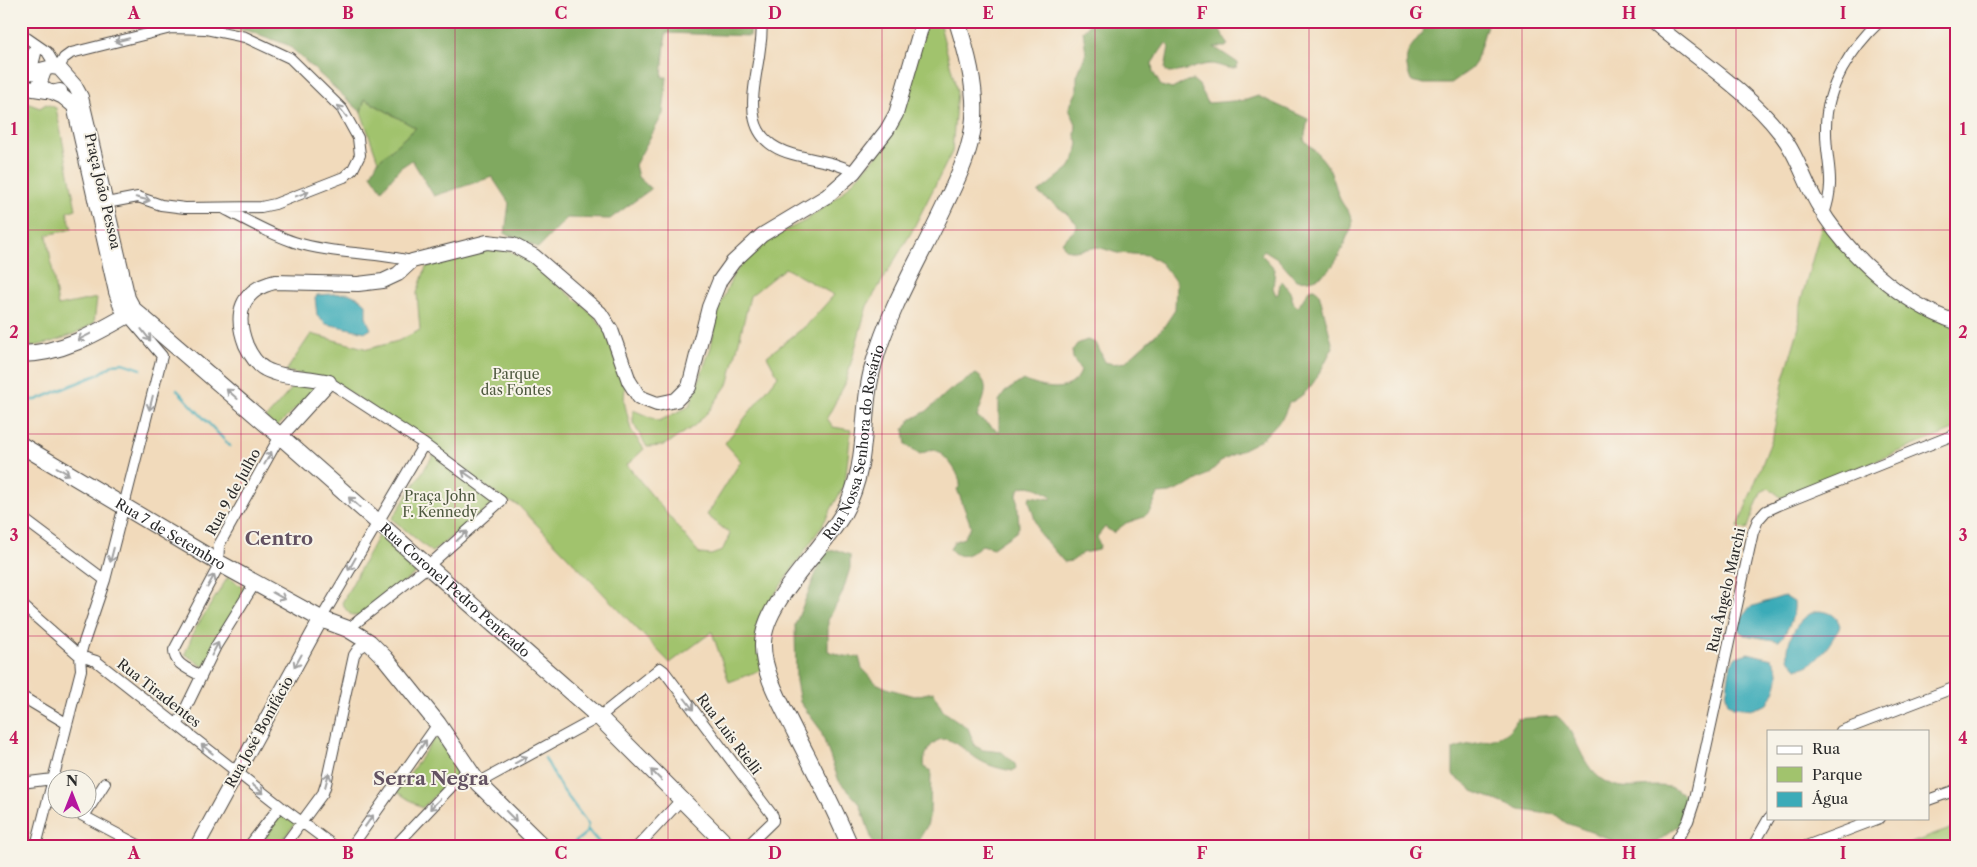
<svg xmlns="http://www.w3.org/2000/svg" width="1977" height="867" font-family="'Libre Caslon Text',serif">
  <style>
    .green { fill: #a1c36d; stroke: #66774c }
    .forest { fill: #80a960; stroke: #566a46 }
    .water { fill: #3babb8; stroke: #336b72 }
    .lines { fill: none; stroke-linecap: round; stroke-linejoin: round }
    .stream { stroke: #3babb8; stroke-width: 2.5 }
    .street-casing { stroke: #494541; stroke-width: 12 }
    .secondary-casing { stroke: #494541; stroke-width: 16 }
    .primary-casing { stroke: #494541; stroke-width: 18 }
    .street { stroke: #fff; stroke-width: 10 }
    .secondary { stroke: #fff; stroke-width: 14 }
    .primary { stroke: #fff; stroke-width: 16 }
    .oneway { stroke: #a0a0a0 }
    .grid { fill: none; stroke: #c2185b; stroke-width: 1; stroke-opacity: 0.55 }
    .labels { text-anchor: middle; stroke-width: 4; stroke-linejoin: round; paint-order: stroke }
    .street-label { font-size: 14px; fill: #2b2b2b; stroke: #f7f3e8 }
    .park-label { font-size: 14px; fill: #4e593f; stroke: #f7f3e8 }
    .district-label { font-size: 19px; font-weight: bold; fill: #635262; stroke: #f7f3e8 }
    .neatline { fill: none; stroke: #c2185b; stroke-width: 2 }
    .grid-label { font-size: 16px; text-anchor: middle; font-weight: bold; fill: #c2185b }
  </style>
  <rect width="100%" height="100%" fill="#f7f3e8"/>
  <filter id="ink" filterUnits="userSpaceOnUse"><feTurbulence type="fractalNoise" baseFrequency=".02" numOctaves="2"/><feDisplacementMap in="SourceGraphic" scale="10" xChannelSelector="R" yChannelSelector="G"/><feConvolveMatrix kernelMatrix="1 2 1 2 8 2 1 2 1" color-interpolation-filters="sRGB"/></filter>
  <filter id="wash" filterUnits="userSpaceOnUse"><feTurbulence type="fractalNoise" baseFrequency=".0096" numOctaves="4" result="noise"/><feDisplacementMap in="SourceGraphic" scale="20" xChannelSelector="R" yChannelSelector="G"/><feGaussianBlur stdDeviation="1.12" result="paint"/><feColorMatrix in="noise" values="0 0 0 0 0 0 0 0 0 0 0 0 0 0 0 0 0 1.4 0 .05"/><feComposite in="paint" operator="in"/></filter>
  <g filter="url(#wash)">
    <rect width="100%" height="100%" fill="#f1dabb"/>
    <path class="green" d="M927,21H939L957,91L952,152L911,233L867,306L845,384L827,418L833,427L851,430L845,484L822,526L766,607L761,670L729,682L712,632L670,663L518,505L505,500L333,381L286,371L311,334L368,349L398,341L420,330L417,293L426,267L490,248L508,250L530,262L593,314L606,332L625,387L624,401L631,430L644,449L627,465L700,554L711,555L722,551L730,534L707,515L741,461L725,443L778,376L767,356L807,325L834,295L785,268L750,296L729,382L709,411L694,426L670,442L661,446L647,447L633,423V410L659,421L690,406L711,347L717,313L734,273L753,254L780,233L805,221L841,194L875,158L893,131Z
      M364,99L416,128L378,161L361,112Z
      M21,101L40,108L46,104L56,108L76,209L67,212L72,229L47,235L58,306L97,298L94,323C72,337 47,345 21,348Z
      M1822,225L1836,243L1861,268L1956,328V429L1782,498L1769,488L1761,492L1747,530L1738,527L1773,436L1784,378L1799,327L1800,304Z
      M299,380H311L317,387L276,428L266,418Z
      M434,454L493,504L432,552L392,519Z
      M380,532L422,568L361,616C349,617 347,611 342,603Z
      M228,577L248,591L204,667L185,654L194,631Z
      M436,736L462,769L422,808L397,792Z
      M280,810L296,822L278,846L261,834Z
      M1956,827V841L1942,846H1903Z"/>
    <path class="forest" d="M205,21H751L750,36L666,33L662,77H667L663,114L635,165L638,177L651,189L610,219L567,218L538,248L522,239L505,234L509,203L492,177L434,196L412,160L400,168L382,190L371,174L378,161L416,128L365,99L361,112L288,45L252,32Z
      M1092,21H1215L1228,44L1226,47H1214L1238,63L1237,67C1228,71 1220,64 1210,64C1196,65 1183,73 1168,73L1165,69L1169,47L1166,43L1152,63L1153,72L1161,86L1172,89L1187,81L1193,80L1199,85L1208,103L1246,100L1258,96L1308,119L1304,140C1314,150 1326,160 1331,173C1335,181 1336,191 1340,199C1343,206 1350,212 1352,219C1354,225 1350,232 1347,237C1338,261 1327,284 1296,280L1277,258L1264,250L1261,254L1275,269L1273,288L1276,295L1278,294L1280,284L1283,282L1290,292L1294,304L1298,307L1309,290L1314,289L1319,293L1333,347C1321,369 1313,393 1289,403L1283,417L1261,440L1224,459L1209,473L1189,485L1170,493L1158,494L1150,511L1144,517L1126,523L1113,533L1105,527L1097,537L1100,546L1098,550L1083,553L1072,561L1064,562L1039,533L1029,500L1030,496L1051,499L1052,497C1043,490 1032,484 1021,487L1017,493L1019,527L1016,532L993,548L982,545C971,553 961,562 950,549L955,541L964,538L971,526L957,489L960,486C961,473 944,453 933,449L920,454L906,445L904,430L910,420L927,411L950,390L976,374C994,384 981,403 977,417L999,432V401L1005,392L1023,380C1041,388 1072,396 1081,371L1073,358L1072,351L1077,344L1087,340L1096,343L1105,362L1113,364L1125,362L1163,328L1175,310L1176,282L1161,263L1148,255L1117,253L1098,247L1075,251L1065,249L1062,242L1077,228V224L1065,212L1038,193L1069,168L1075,158L1078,143L1075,136L1076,124L1069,108L1077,91V76L1086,53L1083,31Z
      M1428,21H1488L1476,62L1471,69L1450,84H1424L1411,81C1398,46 1416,49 1428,21Z
      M837,550L850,555V568L842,594L828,620V651L843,656L859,657L862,668L876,683L889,689L915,696L933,692L943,711L968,728L975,746L983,750L1002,752L1015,764L1016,768L1013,771C1000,769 986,765 976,758C961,748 943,726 928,750C925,756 923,761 925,768L931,771L930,813L927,826L915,846H874L860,804L839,781L820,729L800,702L796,681L795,625L819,566V559L824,552Z
      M1557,716C1580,734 1579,769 1608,783C1628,793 1652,782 1673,788C1677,789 1682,794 1686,796L1683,822L1657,842L1644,845H1618L1605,837L1566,823L1556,815L1520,810L1473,791L1453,775V749C1476,740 1507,744 1517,719Z"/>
    <path class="water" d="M348,293L359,298L366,304V317L371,329L366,332L326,324L317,316L315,297L317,295Z
      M1784,596L1794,602C1796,614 1787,633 1779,641L1745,635L1739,631V621L1750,607Z
      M1816,611C1828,611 1837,614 1840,626C1832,641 1816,669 1797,668L1788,658C1786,638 1798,618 1816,611Z
      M1748,653L1772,659C1784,672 1776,690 1768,704L1753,709L1733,707L1728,703L1726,695L1731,664L1736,657Z"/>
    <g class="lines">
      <path class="stream" d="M177,390L230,446
        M21,400H36L99,374L114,364L123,363L141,369
        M545,758L560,786L588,824L586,833L570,846
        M588,830L602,846"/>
    </g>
  </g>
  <g filter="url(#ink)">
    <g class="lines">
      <g class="street-casing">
        <path id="street" d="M762,21C762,33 761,44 759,56C753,95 740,140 792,154C816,161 831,160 854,172
          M21,34L47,52L56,67
          M59,68L64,58L71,53L171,28L206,29L245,37L290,58L342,109L358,138L360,155L353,169L344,177L275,204L261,207L185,208L161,205L138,197L101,204
          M225,209C247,221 270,234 294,242C332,254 373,252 412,261
          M1824,214C1837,178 1825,162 1826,127C1826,87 1851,48 1880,21
          M127,315L162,356
          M329,382L424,444L501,501L427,567L348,629
          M21,517L105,580
          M21,604L80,656L96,661L280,806L334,846
          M321,619L424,444
          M201,676C189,669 174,665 174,650L218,567L219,545L280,436
          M21,696L66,723
          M178,724L216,646L255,583
          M1841,731L1956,687
          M21,783L53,779
          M478,783L599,717L660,668L664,671L773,816V821L747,846
          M48,800L58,803
          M1928,800L1956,790
          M72,810L140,846
          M84,816L105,783
          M36,846L81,670L80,656L83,645L105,580L162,356
          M249,846L280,806
          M284,846L323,793L326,784L354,655L358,649L369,642
          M352,846L438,724
          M395,846L468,769
          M638,846L681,800
          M1673,846L1688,821L1694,803L1753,532L1758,520L1766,511L1779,505L1956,434
          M1753,846L1769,818
          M1806,846L1880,818"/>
      </g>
      <g class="secondary-casing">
        <path id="secondary" d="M1652,21C1695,58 1745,88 1780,133C1797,154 1804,180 1817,203C1845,253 1902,304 1956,322
          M44,71L40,82C43,91 51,94 60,91
          M23,74L31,65L34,53
          M21,75L52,67L59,68L75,86L81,97L128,298L135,311
          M21,87L47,91
          M52,92L63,97L74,106L116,292L121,307L127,315
          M280,436L329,382C309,376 284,379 265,369C256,364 250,354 246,345C234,314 241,290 275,282L358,284L383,281L398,274L412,261L487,242L513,245L534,256L600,313L611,330L629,381L639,397L657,404L676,400L689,387L709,307L720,280L733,262L762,235L827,196L854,172L887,130L896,114L923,21
          M197,846L321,619"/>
      </g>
      <g class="primary-casing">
        <g id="primary">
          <path id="s1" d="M21,354C63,354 100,331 135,311L280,436L599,717L728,846"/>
          <path id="s2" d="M21,445L219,563L321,619L348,629L369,642L385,658L438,724L478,783L542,846"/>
          <path id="s3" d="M850,846C834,807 814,770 795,732C783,707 762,672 763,644C763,601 823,551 844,512C871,462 859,414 874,363C889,309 920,258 944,207C957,179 972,150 974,118C976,85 967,53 957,21"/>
        </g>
      </g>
      <use href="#street" class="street"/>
      <use href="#secondary" class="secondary"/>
      <use href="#primary" class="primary"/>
    </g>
    <defs><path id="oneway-shaft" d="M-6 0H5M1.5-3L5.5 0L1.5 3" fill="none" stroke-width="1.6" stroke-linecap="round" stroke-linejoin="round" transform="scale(1.25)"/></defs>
    <g class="oneway">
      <use href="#oneway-shaft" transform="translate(122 40) rotate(166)"/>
      <use href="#oneway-shaft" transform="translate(342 111) rotate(-129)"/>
      <use href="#oneway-shaft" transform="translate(302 194) rotate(-20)"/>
      <use href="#oneway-shaft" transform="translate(143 199) rotate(13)"/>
      <use href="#oneway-shaft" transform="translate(146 335) rotate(52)"/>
      <use href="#oneway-shaft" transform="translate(84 337) rotate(153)"/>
      <use href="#oneway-shaft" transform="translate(232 394) rotate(-139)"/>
      <use href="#oneway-shaft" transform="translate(151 403) rotate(104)"/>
      <use href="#oneway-shaft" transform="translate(268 458) rotate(-61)"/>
      <use href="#oneway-shaft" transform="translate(63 471) rotate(31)"/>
      <use href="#oneway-shaft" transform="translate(468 475) rotate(-145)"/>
      <use href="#oneway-shaft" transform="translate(354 502) rotate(-138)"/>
      <use href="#oneway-shaft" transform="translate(462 536) rotate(-42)"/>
      <use href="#oneway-shaft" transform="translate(112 555) rotate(104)"/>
      <use href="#oneway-shaft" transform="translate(352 564) rotate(120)"/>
      <use href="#oneway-shaft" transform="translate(211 581) rotate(-61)"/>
      <use href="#oneway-shaft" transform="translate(279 596) rotate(29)"/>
      <use href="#oneway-shaft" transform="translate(215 649) rotate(-62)"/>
      <use href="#oneway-shaft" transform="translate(298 661) rotate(119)"/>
      <use href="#oneway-shaft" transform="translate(689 704) rotate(53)"/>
      <use href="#oneway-shaft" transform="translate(422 746) rotate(-55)"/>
      <use href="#oneway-shaft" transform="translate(207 749) rotate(-141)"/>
      <use href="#oneway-shaft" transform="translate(521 760) rotate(-29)"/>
      <use href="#oneway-shaft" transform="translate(656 775) rotate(-135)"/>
      <use href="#oneway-shaft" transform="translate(327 780) rotate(-75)"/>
      <use href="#oneway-shaft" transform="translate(258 789) rotate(38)"/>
      <use href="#oneway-shaft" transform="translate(435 804) rotate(134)"/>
      <use href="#oneway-shaft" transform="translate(511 816) rotate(45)"/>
      <use href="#oneway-shaft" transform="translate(369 821) rotate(-55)"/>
    </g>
  </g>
  <path class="grid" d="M241,21V846M455,21V846M668,21V846M882,21V846M1095,21V846M1309,21V846M1522,21V846M1736,21V846M21,230H1956M21,434H1956M21,636H1956"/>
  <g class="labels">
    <g class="street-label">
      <text transform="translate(103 191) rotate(77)" y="5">Praça João Pessoa</text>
      <text dy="5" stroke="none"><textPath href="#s3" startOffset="448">Rua Nossa Senhora do Rosário</textPath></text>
      <text transform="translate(233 492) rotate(-61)" y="5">Rua 9 de Julho</text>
      <text dy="5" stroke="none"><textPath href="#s2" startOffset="174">Rua 7 de Setembro</textPath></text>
      <text transform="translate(1726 590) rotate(-77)" y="5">Rua Ângelo Marchi</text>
      <text dy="5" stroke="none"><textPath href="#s1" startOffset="548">Rua Coronel Pedro Penteado</textPath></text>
      <text transform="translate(159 693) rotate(38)" y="5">Rua Tiradentes</text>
      <text transform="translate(259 732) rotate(-61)" y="5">Rua José Bonifácio</text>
      <text transform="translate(729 734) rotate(53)" y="5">Rua Luis Rielli</text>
    </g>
    <g class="park-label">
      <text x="516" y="379">Parque<tspan x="516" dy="16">das Fontes</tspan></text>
      <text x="440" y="501">Praça John<tspan x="440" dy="16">F. Kennedy</tspan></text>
    </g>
    <g class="district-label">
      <text x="279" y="545">Centro</text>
      <text x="431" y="785">Serra Negra</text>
    </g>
  </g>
  <rect width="1977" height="867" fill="none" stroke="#f7f3e8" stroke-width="55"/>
  <rect x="1767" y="730" width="162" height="90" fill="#f7f3e8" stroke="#a5a39c"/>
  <rect x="1777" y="746" width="25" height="8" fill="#ffffff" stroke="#a5a39c"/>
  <text x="1812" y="754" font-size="15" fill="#2b2b2b">Rua</text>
  <rect x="1777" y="767" width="25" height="15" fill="#a1c36d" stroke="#a5a39c"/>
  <text x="1812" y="780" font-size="15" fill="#2b2b2b">Parque</text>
  <rect x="1777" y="792" width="25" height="15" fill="#3babb8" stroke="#a5a39c"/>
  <text x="1812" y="804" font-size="15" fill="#2b2b2b">Água</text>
  <g transform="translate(72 794)"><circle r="24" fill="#f7f3e8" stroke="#a5a39c"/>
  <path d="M0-4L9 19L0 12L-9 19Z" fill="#b5179e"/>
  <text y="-8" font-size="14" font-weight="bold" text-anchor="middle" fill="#2b2b2b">N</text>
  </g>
  <rect x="28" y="28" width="1922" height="812" class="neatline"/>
  <g class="grid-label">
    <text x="134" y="19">A</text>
    <text x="348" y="19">B</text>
    <text x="561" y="19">C</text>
    <text x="775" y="19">D</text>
    <text x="988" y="19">E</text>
    <text x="1202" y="19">F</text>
    <text x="1416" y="19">G</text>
    <text x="1629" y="19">H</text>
    <text x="1843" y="19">I</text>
    <text x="14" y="135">1</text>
    <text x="1963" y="135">1</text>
    <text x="14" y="338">2</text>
    <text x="1963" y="338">2</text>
    <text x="14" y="541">3</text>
    <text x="1963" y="541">3</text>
    <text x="14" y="744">4</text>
    <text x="1963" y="744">4</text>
    <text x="134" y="859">A</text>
    <text x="348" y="859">B</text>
    <text x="561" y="859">C</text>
    <text x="775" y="859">D</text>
    <text x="988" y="859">E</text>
    <text x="1202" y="859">F</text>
    <text x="1416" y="859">G</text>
    <text x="1629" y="859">H</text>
    <text x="1843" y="859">I</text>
  </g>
</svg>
